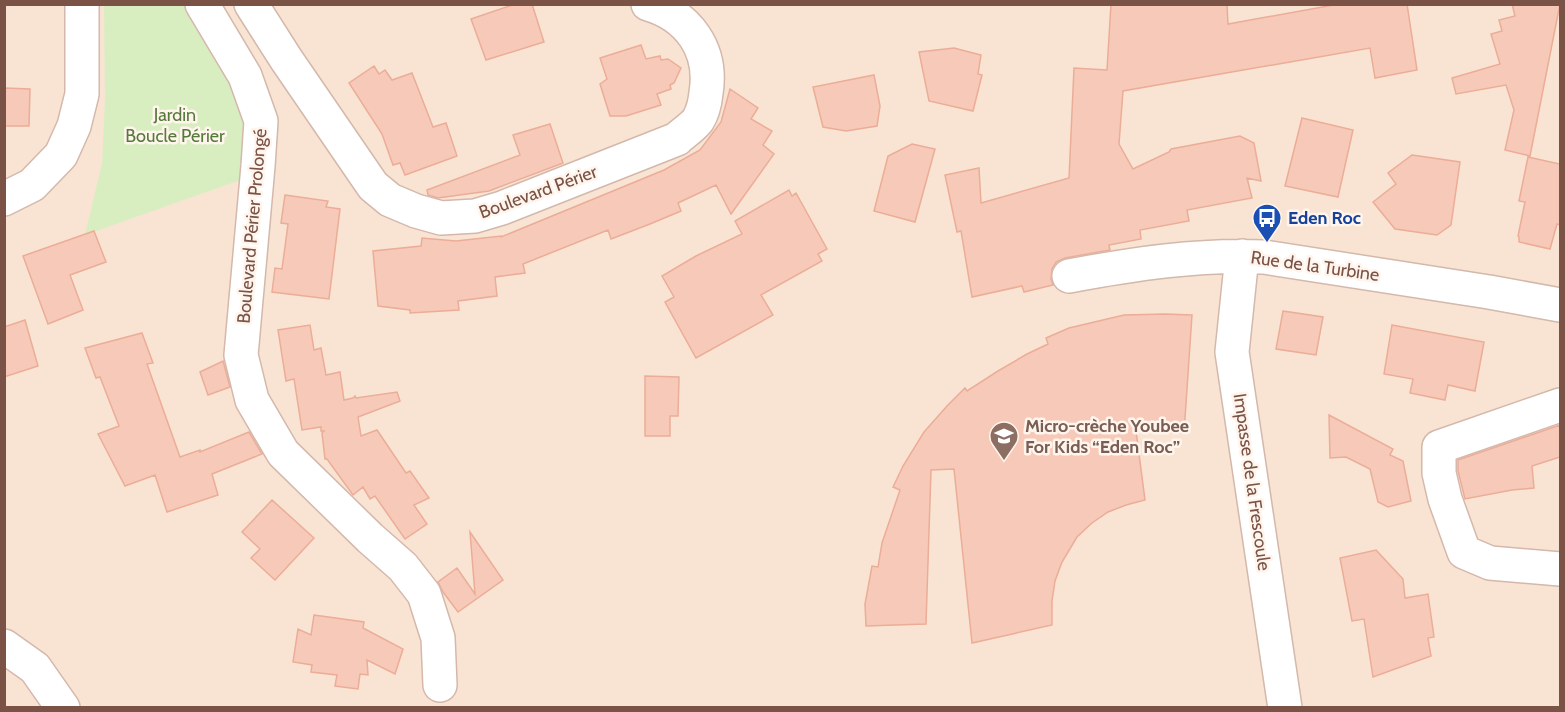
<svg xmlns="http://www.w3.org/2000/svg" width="1565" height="712" font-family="Cabin,sans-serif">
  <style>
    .residential { fill: #f9e4d4 }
    .green { fill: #d8eec0 }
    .building { fill: #f7c9b8; stroke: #ebad97; stroke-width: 1.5 }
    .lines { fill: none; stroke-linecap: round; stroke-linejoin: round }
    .minor-casing { stroke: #d4b8ab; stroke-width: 36 }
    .tertiary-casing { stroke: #d4b8ab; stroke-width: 36 }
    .minor { stroke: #fff; stroke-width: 33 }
    .tertiary { stroke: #fff; stroke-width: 33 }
    .labels { text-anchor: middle; stroke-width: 5; stroke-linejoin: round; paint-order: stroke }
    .park-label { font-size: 18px; fill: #557a3b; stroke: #fff5ec }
    .street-label { font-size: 18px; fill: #7a5246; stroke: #fff5ec }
    .transit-label { font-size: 18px; font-weight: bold; fill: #164399; stroke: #fff5ec; text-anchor: start }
    .education-label { font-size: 18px; font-weight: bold; fill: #785e54; stroke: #fff5ec; text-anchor: start }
  </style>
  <rect width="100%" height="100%" fill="#fef1e4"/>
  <path class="residential" d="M4,5H1560V707H5Z"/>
  <path class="green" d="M104,5H190L225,59L249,122L246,178L85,235L102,163L105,100Z"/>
  <path class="building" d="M515,4H532L544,42L486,60L471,19Z
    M1111,4H1227L1228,24L1339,4H1407L1417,70L1375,78L1370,48L1123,91L1119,144L1133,169L1169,152L1171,149L1240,136L1254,143L1261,181L1247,178L1252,198L1187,210L1189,221L1140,230L1141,239L1109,245L1110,250L1065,258L1056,262L1052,269L1051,279L1053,285L1024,292L1022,286L972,297L961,231L957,232L945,175L979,168L981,203L1069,178L1074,68L1107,70Z
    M1512,4H1560L1530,156L1505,150L1514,110L1506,85L1456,94L1452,78L1500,64L1491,34L1502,31L1499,20L1515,16Z
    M641,45L646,59L660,56L661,60L668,59L681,68L674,83L670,85L671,89L657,94L661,105L626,116H610L600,84L607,79L600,58Z
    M954,48L981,55L978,74L982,75L973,111L929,101L919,52Z
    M374,66L379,74L385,70L392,80L412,73L433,127L446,123L457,156L405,175L400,163L393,165L382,134L349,83Z
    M874,75L880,106L877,126L846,131L823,127L813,87Z
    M4,88L30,89L29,126H4Z
    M730,89L758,108L751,119L772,131L763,145L774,154L731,214L716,185L678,203L681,211L650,224L611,239L608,230L523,264L525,273L495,277L497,296L458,301L459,310L410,313V310L378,306L373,251L421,246L422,238L456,241L501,236V237L664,170L700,150L721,122Z
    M1302,118L1353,130L1338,197L1285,186Z
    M550,124L563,163L489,191L438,198L428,195L427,190L520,155L513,135Z
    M912,144L935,149L915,222L874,211L888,156Z
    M1412,155L1460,162L1451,225L1437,235L1395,229L1373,202L1396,184L1388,173Z
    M1528,157L1560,164V225L1557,224L1550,249L1519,242V237L1518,236L1525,202L1519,201Z
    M789,190L792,196L796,193L827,249L818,254L822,261L761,295L773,315L696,358L665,302L674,297L662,276L696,256L742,234L735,221Z
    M285,195L328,201L326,207L340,209L329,299L272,292L275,268L282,269L288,224L281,223Z
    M94,231L106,262L70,275L83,310L48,324L23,256Z
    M1283,311L1323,317L1316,355L1276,349Z
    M1165,314L1192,315L1184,433L1136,431L1145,500L1126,505L1108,512L1092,523L1077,537L1062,562L1055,581L1052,601V625L972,643L954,469L931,470L926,624L866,626L865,604L872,566L878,567L882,543L900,490L893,487L903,466L924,432L947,406L965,388L967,391L998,371L1027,354L1048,344L1046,338L1069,328L1124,315Z
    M25,320L38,366L4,377V327Z
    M310,325L314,350L321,348L326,375L340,372L344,400L353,398L355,396L356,398L397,392L400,401L358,417L361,436L377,430L406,473L410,471L429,498L414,505L427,524L405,539L375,496L370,499L363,487L353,495L327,459H325L322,433L324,431H321V427L302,430L294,379L286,381L278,330Z
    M1392,325L1484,342L1475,391L1448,385L1445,400L1410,393L1413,379L1384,374Z
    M142,333L153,363L147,364L180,457L200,450V452L249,432L262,454L212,474L218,495L167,512L155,475L125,486L98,434L119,426L100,377L96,378L85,348Z
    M223,361L230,387L208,395L200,372Z
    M645,376L679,377L678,416H670V436H645Z
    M1329,415L1393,449L1390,455L1403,461L1411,501L1388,507L1378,502L1370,469L1346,457L1330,458Z
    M1560,425V457L1532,466L1534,488L1512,490L1465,499L1458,471V460Z
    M272,500L314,538L275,580L251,558L260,549L242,532Z
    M470,532L503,580L458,612L443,592L438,582L457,568L475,594Z
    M1376,550L1403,579L1405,598L1428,594L1434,637L1428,638L1431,656L1373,677L1364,619L1352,621L1340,558Z
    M314,615L364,622L363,628L403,649L395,674L367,660L368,675L360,674L358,689L335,686L337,675L311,672L312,665L293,662L298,629L311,635Z"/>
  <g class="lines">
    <g class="minor-casing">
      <path id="minor" d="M202,4L245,76L261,121L258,166L241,355L252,400L283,453L370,538L403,567L424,594L438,638L440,685
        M1242,256L1232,352L1285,708
        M1069,276C1133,264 1198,254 1264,257L1489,292L1560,305
        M1560,405L1439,447V473L1445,499L1464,552L1490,563L1560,569
        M4,646L35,668L63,708"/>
    </g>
    <g class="tertiary-casing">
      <path id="tertiary" d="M251,4L286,59L373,186L390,200L416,211L441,218L475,216L502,208L677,139C683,133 693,127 698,120C703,112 705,103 706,93C713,50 689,16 648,4
        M4,199L32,185L61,155L74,126L82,94V4"/>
    </g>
    <use href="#minor" class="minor"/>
    <use href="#tertiary" class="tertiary"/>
  </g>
  <defs>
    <g id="bus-pin" transform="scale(1.5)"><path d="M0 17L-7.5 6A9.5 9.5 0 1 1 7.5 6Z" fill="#1a4fb4" stroke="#fff5ec"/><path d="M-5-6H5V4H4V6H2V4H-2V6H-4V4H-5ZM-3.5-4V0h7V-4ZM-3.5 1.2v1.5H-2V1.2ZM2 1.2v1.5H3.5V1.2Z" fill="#fff"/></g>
    <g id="school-pin" transform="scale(1.5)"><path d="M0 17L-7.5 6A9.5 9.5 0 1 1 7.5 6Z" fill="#8d6e63" stroke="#fff5ec"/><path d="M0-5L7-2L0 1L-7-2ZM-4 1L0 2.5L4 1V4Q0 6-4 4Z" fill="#fff"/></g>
  </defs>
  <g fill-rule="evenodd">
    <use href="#bus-pin" x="1267" y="218"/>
    <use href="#school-pin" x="1004" y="436"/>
  </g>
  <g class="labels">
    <g class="park-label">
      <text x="175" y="121">Jardin<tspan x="175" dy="21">Boucle Périer</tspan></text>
    </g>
    <g class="street-label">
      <text transform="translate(538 192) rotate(-20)" y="6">Boulevard Périer</text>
      <text transform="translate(252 226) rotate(-85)" y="6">Boulevard Périer Prolongé</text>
      <text transform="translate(1315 266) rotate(8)" y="6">Rue de la Turbine</text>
      <text transform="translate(1252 482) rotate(82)" y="6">Impasse de la Frescoule</text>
    </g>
    <g class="transit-label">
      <text x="1288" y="224">Eden Roc</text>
    </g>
    <g class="education-label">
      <text x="1025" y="432">Micro-crèche Youbee<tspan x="1025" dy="21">For Kids “Eden Roc”</tspan></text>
    </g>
  </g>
  <rect width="1565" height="712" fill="none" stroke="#7a5246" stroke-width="12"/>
</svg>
